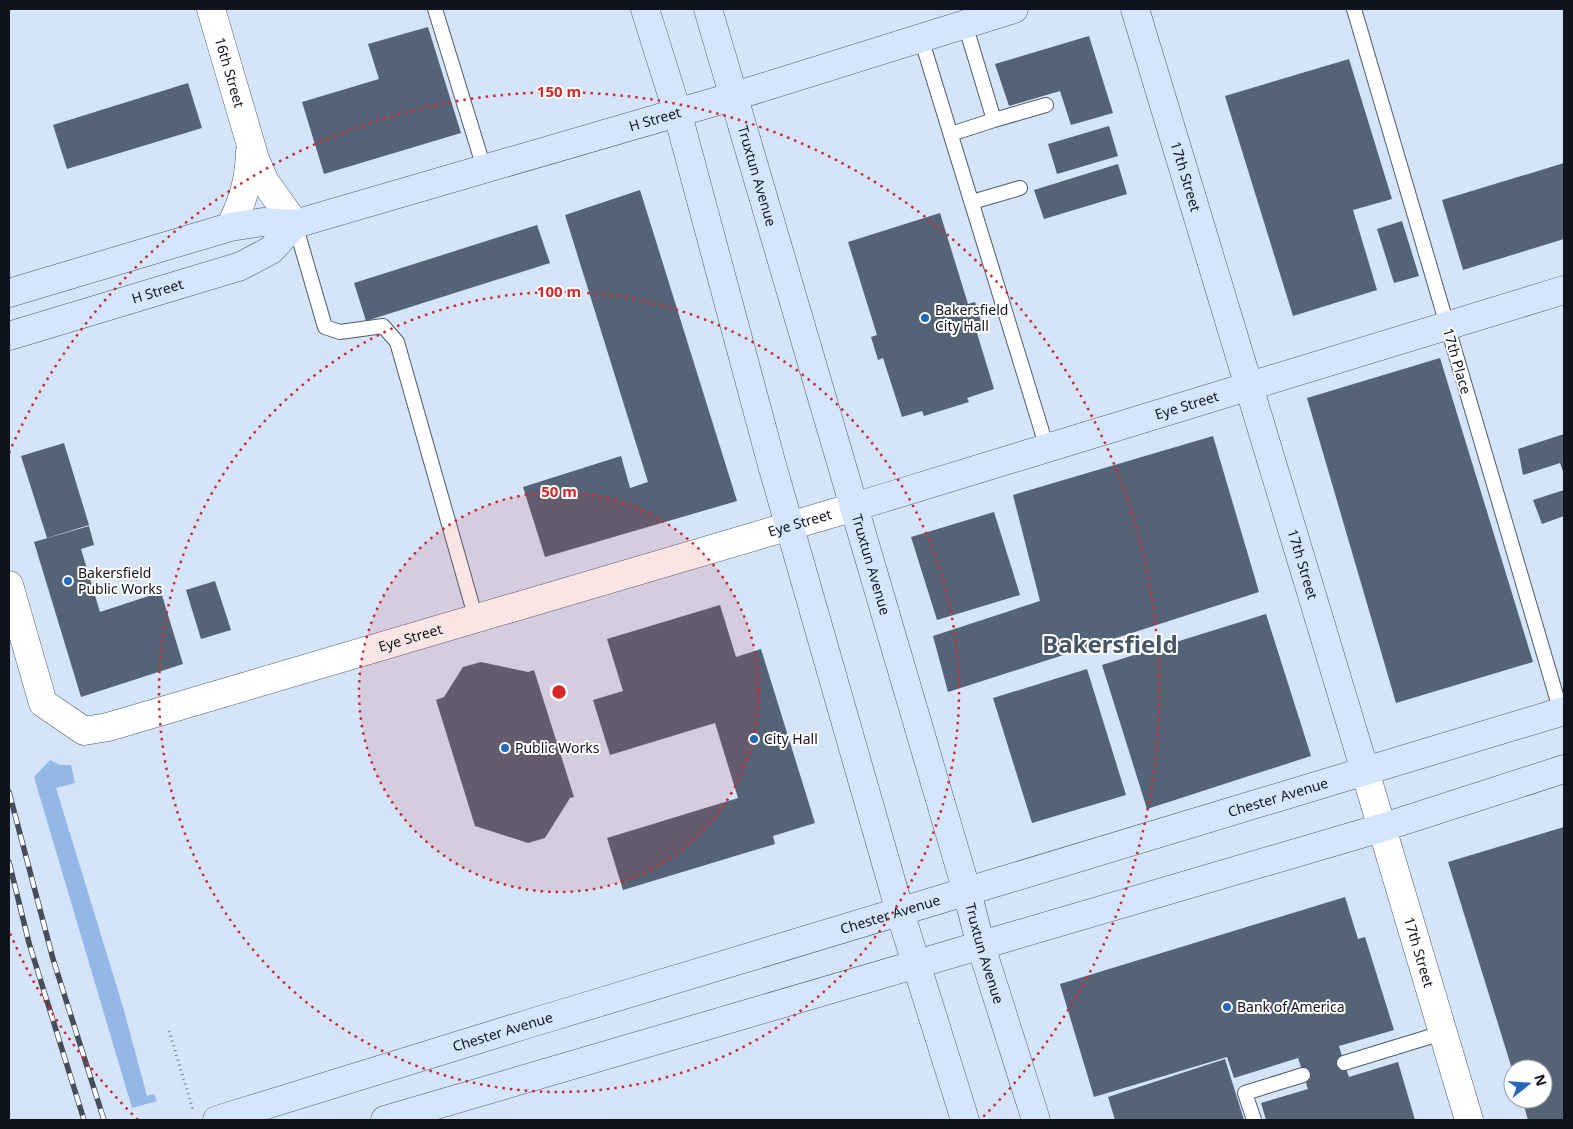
<svg xmlns="http://www.w3.org/2000/svg" width="1573" height="1129" font-family="'Noto Sans',sans-serif">
  <style>
    .green { fill: #93b7e6 }
    .building { fill: #556376 }
    .lines { fill: none; stroke-linecap: round; stroke-linejoin: round }
    .lane-casing { stroke: #4d5b6e; stroke-width: 16 }
    .street-casing { stroke: #4d5b6e; stroke-width: 29 }
    .secondary-casing { stroke: #4d5b6e; stroke-width: 29 }
    .path { stroke: #778292; stroke-width: 3; stroke-dasharray: 1 4; stroke-linecap: butt }
    .lane { stroke: #fff; stroke-width: 14 }
    .street { stroke: #fff; stroke-width: 28 }
    .secondary { stroke: #d4e6fe; stroke-width: 28 }
    .rail-casing { stroke: #454d58; stroke-width: 5.5 }
    .rail { stroke: #fff; stroke-width: 4; stroke-dasharray: 11; stroke-linecap: butt }
    .ring { fill: none; stroke: #d62828; stroke-width: 2.5; stroke-dasharray: 2.5 5 }
    .poi-dot { fill: #2468b9; stroke: #fff; stroke-width: 2 }
    .labels { text-anchor: middle; stroke-width: 4; stroke-linejoin: round; paint-order: stroke }
    .street-label { font-size: 14px; fill: #0f141c; stroke: #fff }
    .poi-label { font-size: 14px; fill: #0f141c; stroke: #fff; text-anchor: start }
    .town-label { font-size: 24px; font-weight: bold; fill: #465467; stroke: #fff }
    .centre { fill: #d62828; stroke: #fff; stroke-width: 2.5 }
    .ring-label { font-size: 15px; text-anchor: middle; font-weight: bold; fill: #d62828; stroke: #fff; stroke-width: 4; stroke-linejoin: round; paint-order: stroke }
  </style>
  <rect width="100%" height="100%" fill="#d4e4fa"/>
  <path class="green" d="M50,760L60,765H71L75,783L56,788L123,1007L147,1096L154,1094L157,1101L132,1108L34,777Z"/>
  <path class="building" d="M428,27L461,133L324,174L302,102L379,79L368,44Z
    M1089,36L1113,113L1071,125L1060,91L1009,106L995,64Z
    M1349,59L1392,199L1353,210L1377,290L1293,316L1225,96Z
    M188,83L202,128L67,169L53,125Z
    M1109,126L1118,156L1057,174L1048,144Z
    M1564,163V239L1463,270L1442,200Z
    M1118,164L1127,194L1044,219L1034,190Z
    M640,190L737,501L545,557L523,487L621,456L630,488L648,482L565,215Z
    M940,213L968,304L975,302L984,331L977,333L994,389L967,398L969,402L924,416L922,411L902,417L883,358L878,360L871,337L877,335L848,242Z
    M1402,221L1419,276L1394,283L1377,229Z
    M537,225L550,263L366,321L354,283Z
    M1440,358L1533,662L1396,703L1307,398Z
    M1564,434V474L1560,463L1523,475L1518,449Z
    M1213,436L1259,592L948,692L933,636L1040,601L1013,495Z
    M64,443L89,525L47,538L21,456Z
    M1564,490V516L1542,524L1533,500Z
    M994,512L1020,595L937,620L911,537Z
    M89,526L94,545L81,549L100,612L161,592L183,664L81,697L34,542Z
    M215,581L231,630L201,639L186,590Z
    M720,605L736,657L761,649L815,823L773,836L775,844L623,890L607,838L738,798L715,723L610,755L593,700L623,691L607,639Z
    M1266,614L1311,756L1147,809L1102,665Z
    M481,662L528,672L534,670L574,797L570,798L545,838L528,843L475,826L436,700L444,697L463,667Z
    M1087,669L1126,795L1032,823L993,698Z
    M1564,827V1120H1528L1522,1099H1543V1069H1512L1448,862Z
    M1345,897L1358,939L1365,937L1394,1030L1339,1046L1344,1063L1349,1077L1398,1062L1415,1120H1266L1261,1103L1308,1089L1298,1058L1234,1078L1227,1057L1094,1097L1060,984Z
    M1225,1059L1244,1120H1115L1108,1097Z"/>
  <g class="lines">
    <g class="lane-casing">
      <path id="lane" d="M435,9L484,168
        M1354,9L1561,712
        M965,24L994,120L1046,105
        M921,38L1047,448
        M951,134L994,120
        M972,202L1020,188
        M295,224L325,327L340,332L383,326L397,342L476,619
        M1344,1063L1442,1033
        M1254,1120L1245,1093L1303,1075"/>
    </g>
    <g class="street-casing">
      <g id="street">
        <path id="s1" d="M211,9L255,159L265,182L295,224"/>
        <path d="M230,227C243,202 249,180 250,152"/>
        <path id="s2" d="M9,585L43,703L84,731L108,727L854,507"/>
        <path id="s3" d="M1365,771L1469,1120"/>
      </g>
    </g>
    <g class="secondary-casing">
      <g id="secondary">
        <path d="M645,9L677,111L772,465L900,912L965,1120"/>
        <path id="s4" d="M708,9L967,892L981,946L1036,1120"/>
        <path id="s5" d="M1135,9L1365,771"/>
        <path id="s6" d="M9,293L230,227L263,222L295,224L735,96L1014,9"/>
        <path id="s7" d="M9,336L241,266L271,250L295,224"/>
        <path id="s8" d="M854,507L1564,290"/>
        <path id="s9" d="M217,1120L531,1023L1564,711"/>
        <path d="M385,1120L1381,828L1564,769"/>
      </g>
    </g>
    <path class="path" d="M169,1031L193,1110"/>
    <use href="#lane" class="lane"/>
    <use href="#street" class="street"/>
    <use href="#secondary" class="secondary"/>
    <g class="rail-casing">
      <path id="rail" d="M9,792L53,959L104,1120
        M9,862L29,943L84,1120"/>
    </g>
    <use href="#rail" class="rail"/>
  </g>
  <circle cx="559" cy="692" r="200" fill="#d62828" fill-opacity=".12"/>
  <g class="ring">
    <circle cx="559" cy="692" r="200"/>
    <circle cx="559" cy="692" r="400"/>
    <path d="M138 1120A600 600 0 0 1 9 931M9 453A600 600 0 1 1 980 1120"/>
  </g>
  <g class="poi-dot">
    <circle cx="925" cy="318" r="5"/>
    <circle cx="68" cy="581" r="5"/>
    <circle cx="754" cy="739" r="5"/>
    <circle cx="505" cy="748" r="5"/>
    <circle cx="1227" cy="1007" r="5"/>
  </g>
  <g class="labels">
    <g class="street-label">
      <text dy="5" stroke="none"><textPath href="#s1" startOffset="66">16th Street</textPath></text>
      <text dy="5" stroke="none"><textPath href="#s6" startOffset="671">H Street</textPath></text>
      <text dy="5" stroke="none"><textPath href="#s4" startOffset="174">Truxtun Avenue</textPath></text>
      <text dy="5" stroke="none"><textPath href="#s5" startOffset="175">17th Street</textPath></text>
      <text dy="5" stroke="none"><textPath href="#s7" startOffset="155">H Street</textPath></text>
      <text transform="translate(1457 361) rotate(74)" y="5">17th Place</text>
      <text dy="5" stroke="none"><textPath href="#s8" startOffset="348">Eye Street</textPath></text>
      <text dy="5" stroke="none"><textPath href="#s2" startOffset="918">Eye Street</textPath></text>
      <text dy="5" stroke="none"><textPath href="#s5" startOffset="580">17th Street</textPath></text>
      <text dy="5" stroke="none"><textPath href="#s4" startOffset="579">Truxtun Avenue</textPath></text>
      <text dy="5" stroke="none"><textPath href="#s2" startOffset="512">Eye Street</textPath></text>
      <text dy="5" stroke="none"><textPath href="#s9" startOffset="1109">Chester Avenue</textPath></text>
      <text dy="5" stroke="none"><textPath href="#s9" startOffset="704">Chester Avenue</textPath></text>
      <text dy="5" stroke="none"><textPath href="#s3" startOffset="189">17th Street</textPath></text>
      <text dy="5" stroke="none"><textPath href="#s4" startOffset="984">Truxtun Avenue</textPath></text>
      <text dy="5" stroke="none"><textPath href="#s9" startOffset="299">Chester Avenue</textPath></text>
    </g>
    <g class="poi-label">
      <text x="935" y="315">Bakersfield<tspan x="935" dy="16">City Hall</tspan></text>
      <text x="78" y="578">Bakersfield<tspan x="78" dy="16">Public Works</tspan></text>
      <text x="764" y="744">City Hall</text>
      <text x="515" y="753">Public Works</text>
      <text x="1237" y="1012">Bank of America</text>
    </g>
    <g class="town-label">
      <text x="1110" y="653">Bakersfield</text>
    </g>
  </g>
  <circle cx="559" cy="692" r="8" class="centre"/>
  <g class="ring-label">
    <text x="559" y="97">150 m</text>
    <text x="559" y="297">100 m</text>
    <text x="559" y="497">50 m</text>
  </g>
  <rect width="1573" height="1129" fill="none" stroke="#0f141c" stroke-width="20"/>
  <g transform="translate(1528 1084) rotate(73)"><circle r="24" fill="#ffffff" stroke="#9fa1a4"/>
  <path d="M0-4L9 19L0 12L-9 19Z" fill="#2468b9"/>
  <text y="-8" font-size="14" font-weight="bold" text-anchor="middle" fill="#0f141c">N</text>
  </g>
</svg>
